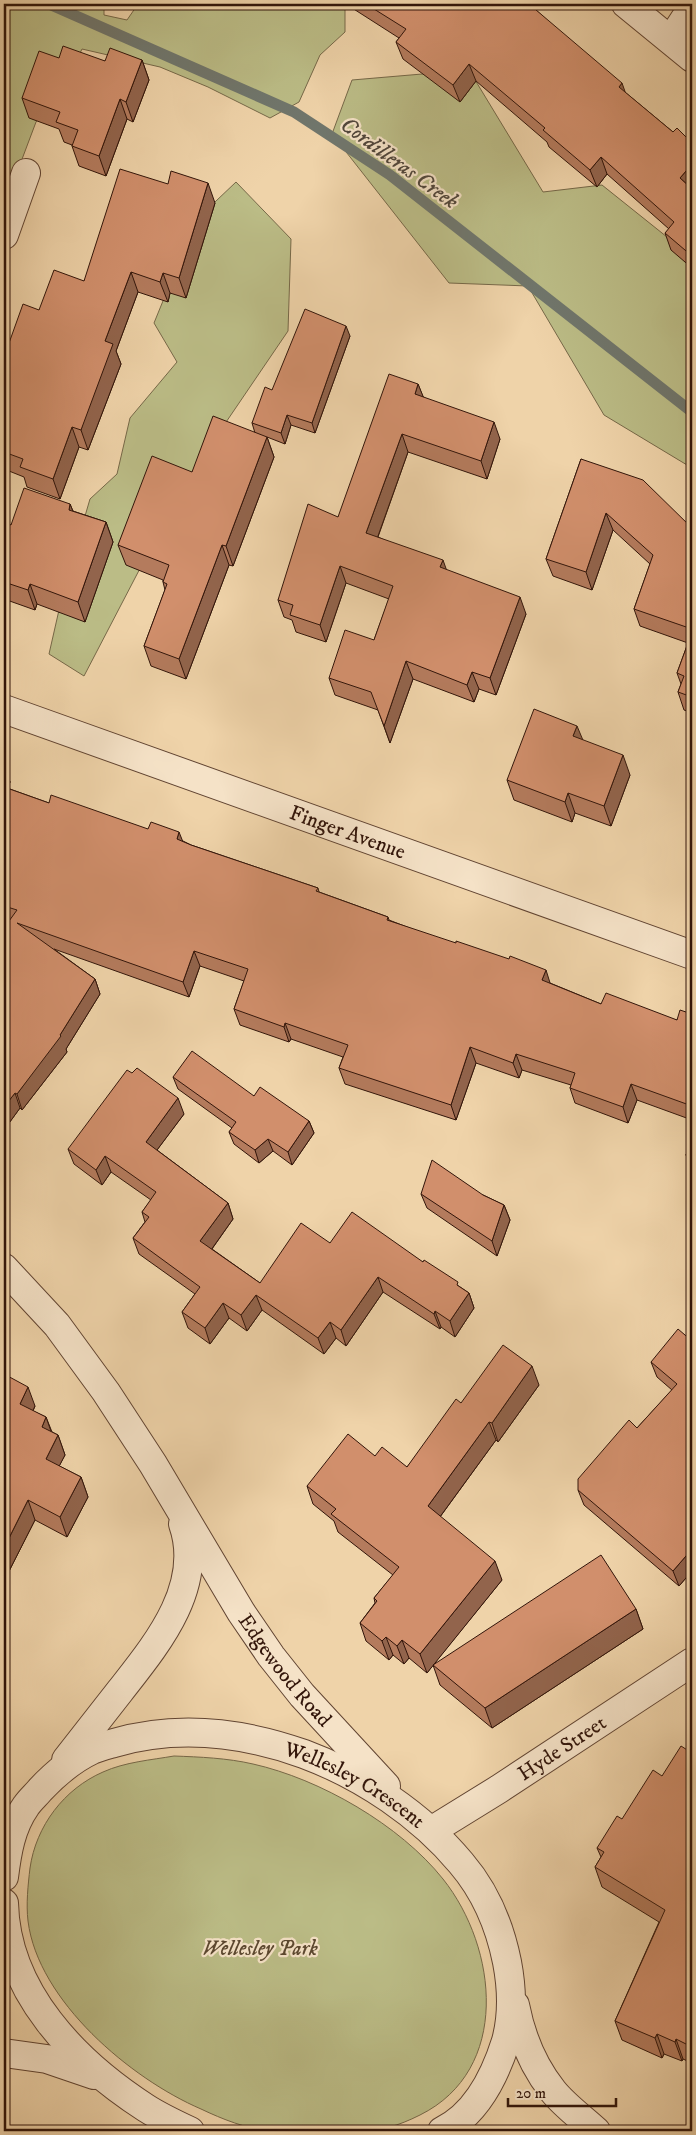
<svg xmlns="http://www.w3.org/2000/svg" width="696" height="2135" font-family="'IM FELL DW Pica',serif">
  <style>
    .green { fill: #bbbc86; stroke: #766848 }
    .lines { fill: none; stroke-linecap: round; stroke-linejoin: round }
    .stream { stroke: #70766c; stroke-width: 11 }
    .street-casing { stroke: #614432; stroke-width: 30 }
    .street { stroke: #f5e2c7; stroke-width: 28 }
    .wall { fill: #b47b5d; stroke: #32150a }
    .shaded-wall { fill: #92644c; stroke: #32150a }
    .building { fill: #d18f6c; stroke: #32150a }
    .labels { text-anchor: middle; stroke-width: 4.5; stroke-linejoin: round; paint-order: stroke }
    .street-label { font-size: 21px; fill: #32150a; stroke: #f5e2c7 }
    .park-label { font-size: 21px; font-style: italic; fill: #5b472f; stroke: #f5e2c7 }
    .water-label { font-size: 22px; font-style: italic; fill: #51463b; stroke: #f5e2c7 }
  </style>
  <rect width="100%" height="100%" fill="#efd3a9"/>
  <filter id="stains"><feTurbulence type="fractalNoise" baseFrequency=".004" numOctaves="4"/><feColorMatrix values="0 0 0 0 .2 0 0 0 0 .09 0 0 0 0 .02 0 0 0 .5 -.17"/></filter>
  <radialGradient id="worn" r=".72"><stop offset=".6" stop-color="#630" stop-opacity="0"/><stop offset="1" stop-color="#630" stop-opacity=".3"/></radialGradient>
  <path class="green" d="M4,4H104V15L127,20L138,4H345V32L320,55L299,102L270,118L208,87L160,67L82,49L64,86L36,122L4,207Z
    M469,70L543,192L602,185L692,257V468L604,415L528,286L449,283L332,134L352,80Z
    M236,182L291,239L288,331L184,484L84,676L49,654L64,588L90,499L117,474L130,418L177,362L154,323L196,220Z
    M174,1756C200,1757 227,1758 253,1764C320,1779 400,1825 443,1879C498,1948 511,2070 420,2115C398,2126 381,2131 357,2131C328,2131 299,2134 270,2131C247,2129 222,2119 201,2109C131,2079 38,2001 28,1921C26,1904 28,1885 30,1868C36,1826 64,1789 103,1772C125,1762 151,1760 174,1756Z"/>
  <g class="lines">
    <path class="stream" d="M49,4L294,112L390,175L692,412"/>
    <g class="street-casing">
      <g id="street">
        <path d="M626,4L692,58"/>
        <path d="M671,40L692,8"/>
        <path d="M4,235L26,173"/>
        <path id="s1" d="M4,709L692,955"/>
        <path id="s2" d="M4,1268L57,1325L106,1392L153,1464L241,1612L271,1656L302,1695L386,1786"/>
        <path d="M66,1760C84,1737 102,1714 120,1691C156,1645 205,1587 183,1524"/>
        <path id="s3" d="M431,1831L499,1789L692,1662"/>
        <path id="s4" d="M4,1877C7,1853 11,1827 26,1806C30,1800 36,1795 40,1790C55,1774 73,1759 92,1750C99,1747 107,1745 114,1743C176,1725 242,1732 304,1754C363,1776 421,1815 461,1863C485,1891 500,1927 507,1962C512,1988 513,2015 506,2041C495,2076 477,2114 442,2131"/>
        <path d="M4,1903C6,1992 75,2062 146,2108C160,2117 175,2124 190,2131"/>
        <path d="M515,2005C521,2036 533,2066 553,2091C565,2106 582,2118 596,2131"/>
        <path d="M4,2053L47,2059L94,2075"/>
      </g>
    </g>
    <use href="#street" class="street"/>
  </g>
  <path class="wall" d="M348,4H534L536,10L626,93L673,132L692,143V268L671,250L665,233L669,229L607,174L597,187L549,147L547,142L476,81L460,102L403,59L396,42L399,38L349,6Z
    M59,58L105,61L142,60L149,80L133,122L127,119L106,176L79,166L72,146V145L64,142L59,129L29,118L22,98Z
    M215,203L186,298L170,293L168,302L138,292L116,351L121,364L88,450L79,447L60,499L27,487L24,477L4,469V357L39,310L84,281Z
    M350,336L315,433L291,425L285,444L267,437L274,457L233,566L229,565L186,679L151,666L144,646L165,590L163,582V580L126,565L118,545L192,472L255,433L252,423L272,390Z
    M418,384L423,397L500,439L487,479L408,452L378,537L446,570L526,614L496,695L479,689L474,702L413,679L390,743L378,710L335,695L329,678L374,640L389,599L346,583L326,642L296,632L292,620L284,617L278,600L338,517Z
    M581,459L692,528V713L684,710L678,692L681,684L677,673L688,643L640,626L634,609L650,564L613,530L592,590L553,576L546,559Z
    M70,504L73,511L106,522L113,542L85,622L37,604L35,610L4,599V524L11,525Z
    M582,740L630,775L611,826L575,813L572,822L514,800L507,780Z
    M4,766L10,782L7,788L49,803L183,841L191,845L318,888L319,892L388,917L389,920L550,983L601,1004L677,1020L692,1014V1120L637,1100L628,1123L575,1103L570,1088L571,1085L522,1070L519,1078L476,1063L456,1120L345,1084L339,1068L343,1057L291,1039L289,1042L240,1025L234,1009L244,981L200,966L189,997L54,949L95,979L100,994L66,1049L67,1052L22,1110L20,1108L4,1130V928L9,921L4,919Z
    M173,1077L254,1096L309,1121L314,1133L292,1165L273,1151L259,1163L234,1144L229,1132L232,1128L178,1089Z
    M184,1114L157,1150L228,1203L233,1219L212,1249L260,1283L330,1243L423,1262L469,1293L474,1308L455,1337L441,1327L440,1329L383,1292L346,1346L336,1338L324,1354L262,1310L247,1331L229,1318L210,1344L188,1328L182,1312L195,1294L139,1254L133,1238L145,1222L142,1212L151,1200L111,1172L102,1185L74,1164L68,1149Z
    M692,1138V1171L686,1155Z
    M421,1194L483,1195L504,1205L510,1220L497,1256L427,1208Z
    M692,1341V1571L679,1586L584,1505L578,1490L637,1428L672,1390L657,1377L651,1362Z
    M4,1374L35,1406L33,1411L46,1417L52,1432L58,1435L65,1455L59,1466L81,1477L88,1497L67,1537L35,1520L4,1581Z
    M539,1385L498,1442L496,1440L440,1517L502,1580L433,1665L636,1609L643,1629L492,1728L440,1685L433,1665L427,1673L409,1658L404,1664L393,1655L389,1660L366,1641L360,1623L375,1603L374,1598L393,1575L338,1532L334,1521L313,1504L307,1486L375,1456L407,1467L461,1403Z
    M692,1753V2063L683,2059L682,2061L664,2054L662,2058L622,2040L615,2021L659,1922L602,1887L595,1867L601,1857L597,1848L662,1776Z"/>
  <path class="shaded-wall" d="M526,4H534L537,10Z
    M142,60L149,80L133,122L126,102Z
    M469,64L476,81L460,102L453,85Z
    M622,83L628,100L619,87Z
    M120,99L127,119L106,176L99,156Z
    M601,157L607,174L597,187L590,170Z
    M692,164V189L680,178Z
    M208,183L215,203L186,298L179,278Z
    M131,272L138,292L116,351L121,364L88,450L81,430L105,341Z
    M163,273L170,293L168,302L160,282Z
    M346,326L350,336L315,433L312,423Z
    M418,384L425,401L415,394Z
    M287,415L291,425L285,444L281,433Z
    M494,422L500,439L487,479L481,461Z
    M72,427L79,447L60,499L53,479Z
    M402,434L408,452L373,550L366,533Z
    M267,437L274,457L233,566L226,546Z
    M70,504L78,524L69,510Z
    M606,513L613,530L592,590L586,572Z
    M106,522L113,542L85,622L78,602Z
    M222,545L229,565L186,679L179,659Z
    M443,560L449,577L440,567Z
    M340,566L346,583L326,642L320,625Z
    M30,584L37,604L35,610L28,590Z
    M520,597L526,614L496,695L490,678Z
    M406,661L413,679L390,743L384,726Z
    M472,672L479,689L474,702L467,685Z
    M577,726L585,745L573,736Z
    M623,755L630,775L611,826L604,806Z
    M4,766L10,782L4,798Z
    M568,793L575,813L572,822L565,802Z
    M179,832L185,847L177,839Z
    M194,951L200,966L189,997L183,982Z
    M546,970L551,986L542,980Z
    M95,979L100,994L66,1049L67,1052L22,1110L17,1094L60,1035Z
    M285,1023L291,1039L289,1042L284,1027Z
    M470,1047L476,1063L456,1120L451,1105Z
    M516,1054L522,1070L519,1078L513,1063Z
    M631,1084L637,1100L628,1123L623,1107Z
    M15,1093L20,1108L4,1130V1107Z
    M178,1098L184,1114L151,1158L146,1142Z
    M309,1121L314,1133L292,1165L288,1152Z
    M268,1139L273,1151L259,1163L255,1150Z
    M105,1156L111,1172L102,1185L96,1170Z
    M228,1203L233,1219L206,1257L200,1241Z
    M504,1205L510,1220L497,1256L492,1241Z
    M378,1277L383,1292L346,1346L341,1330Z
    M469,1293L474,1308L455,1337L450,1321Z
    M256,1295L262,1310L247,1331L241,1315Z
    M223,1303L229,1318L210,1344L205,1328Z
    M435,1311L441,1327L440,1329L434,1314Z
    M330,1322L336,1338L324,1354L318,1338Z
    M532,1366L539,1385L498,1442L492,1423Z
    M28,1387L35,1406L27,1423L20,1404Z
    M46,1417L53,1437L42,1427Z
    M489,1422L496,1440L434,1525L428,1506Z
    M58,1435L65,1455L53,1478L46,1459Z
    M81,1477L88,1497L67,1537L60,1517Z
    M28,1500L35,1520L4,1581V1548Z
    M692,1549V1571L679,1586L673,1571Z
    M495,1561L502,1580L427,1673L420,1654Z
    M636,1609L643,1629L492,1728L485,1708Z
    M386,1637L393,1655L389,1660L382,1641Z
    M402,1640L409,1658L404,1664L397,1646Z
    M657,2034L664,2054L662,2058L655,2038Z
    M676,2039L683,2059L682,2061L675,2042Z"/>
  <path class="building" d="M366,4H529L622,83L619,87L673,132L677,128L692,143V164L680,178L692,189V256L665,233L674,222L601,157L590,170L543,130L545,128L469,64L453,85L396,42L406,29Z
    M63,46L105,61L110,48L142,60L126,102L120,99L99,156L72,146L78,130L56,122L60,112L22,98L39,51L59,58Z
    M120,169L168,184L171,171L208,183L179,278L163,273L160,282L131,272L105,341L113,344L81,430L72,427L53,479L20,467L23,459L4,452V357L23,304L39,310L54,270L84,281Z
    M305,309L346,326L312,423L287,415L281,433L252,423L265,387L272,390Z
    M389,374L418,384L415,394L494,422L481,461L402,434L366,533L443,560L440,567L520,597L490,678L472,672L467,685L406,661L384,726L371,692L329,678L345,630L374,640L393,586L340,566L320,625L290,615L293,605L278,600L308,504L338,517Z
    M213,416L267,437L226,546L222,545L179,659L144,646L167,584L163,582L169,565L118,545L152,456L192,472Z
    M581,459L643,480L692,528V629L634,609L653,555L606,513L586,572L546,559Z
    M24,488L70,504L69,510L106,522L78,602L30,584L28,590L4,582V522L11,525Z
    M692,632V697L678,692L684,676L677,673Z
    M534,709L577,726L573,736L623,755L604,806L568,793L565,802L507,780Z
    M4,787L49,803L51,795L148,829L151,822L179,832L177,839L191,845L318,888L316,891L388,917L387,920L456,943V941L509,959L510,956L546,970L542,980L601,1004L606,993L677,1020L680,1010L692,1014V1106L631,1084L623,1107L570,1088L575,1073L516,1054L513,1063L470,1047L451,1105L339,1068L348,1045L285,1023L284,1027L234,1009L248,969L194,951L183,982L17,923L95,979L60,1035L61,1036L17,1094L15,1093L4,1107V928L17,910L4,906Z
    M192,1051L254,1096L260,1087L309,1121L288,1152L268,1139L255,1150L229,1132L236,1122L173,1077Z
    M137,1068L178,1098L146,1142L228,1203L200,1241L260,1283L301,1223L330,1243L352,1212L423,1262L424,1260L458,1282L457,1285L469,1293L450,1321L435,1311L434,1314L378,1277L341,1330L330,1322L318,1338L256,1295L241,1315L223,1303L205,1328L182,1312L200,1287L133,1238L149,1217L142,1212L156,1192L105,1156L96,1170L68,1149L127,1070L132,1073Z
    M692,1138V1157L686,1155Z
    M432,1160L483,1195L504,1205L492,1241L421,1194Z
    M678,1329L692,1341V1549L673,1571L578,1490V1479L629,1420L637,1428L677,1384L651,1362Z
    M503,1345L532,1366L492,1423L489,1422L428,1506L495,1561L420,1654L402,1640L397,1646L386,1637L382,1641L360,1623L377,1601L374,1598L399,1567L331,1514L336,1509L307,1486L348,1434L375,1456L382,1447L407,1467L456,1399L461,1403Z
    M4,1374L28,1387L20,1404L46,1417L42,1427L58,1435L46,1459L81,1477L60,1517L28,1500L4,1548Z
    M601,1555L636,1609L485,1708L433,1665Z
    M681,1746L692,1753V2047L676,2039L675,2042L657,2034L655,2038L615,2021L665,1910L595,1867L604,1852L597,1848L617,1816L622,1819L653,1770L662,1776Z"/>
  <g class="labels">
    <g class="street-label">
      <text dy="7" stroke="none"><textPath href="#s1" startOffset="365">Finger Avenue</textPath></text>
      <text dy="7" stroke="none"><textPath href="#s2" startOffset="492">Edgewood Road</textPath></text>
      <text dy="7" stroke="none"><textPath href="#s3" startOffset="155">Hyde Street</textPath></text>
      <text dy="7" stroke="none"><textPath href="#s4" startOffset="438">Wellesley Crescent</textPath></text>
    </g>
    <g class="park-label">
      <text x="260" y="1955">Wellesley Park</text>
    </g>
    <g class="water-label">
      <text transform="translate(400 162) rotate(36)" y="8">Cordilleras Creek</text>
    </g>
  </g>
  <rect width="696" height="2135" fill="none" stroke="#efd3a9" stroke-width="20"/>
  <rect x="5" y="5" width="686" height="2125" fill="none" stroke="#32150a" stroke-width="2.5"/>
  <rect x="10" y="10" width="676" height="2115" fill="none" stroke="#32150a"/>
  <path d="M508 2098v8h108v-8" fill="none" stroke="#32150a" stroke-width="2.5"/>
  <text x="516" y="2098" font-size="15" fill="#32150a" stroke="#f5e2c7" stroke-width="4" paint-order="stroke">20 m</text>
  <rect width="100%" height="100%" filter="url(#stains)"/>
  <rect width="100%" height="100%" fill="url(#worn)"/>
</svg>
